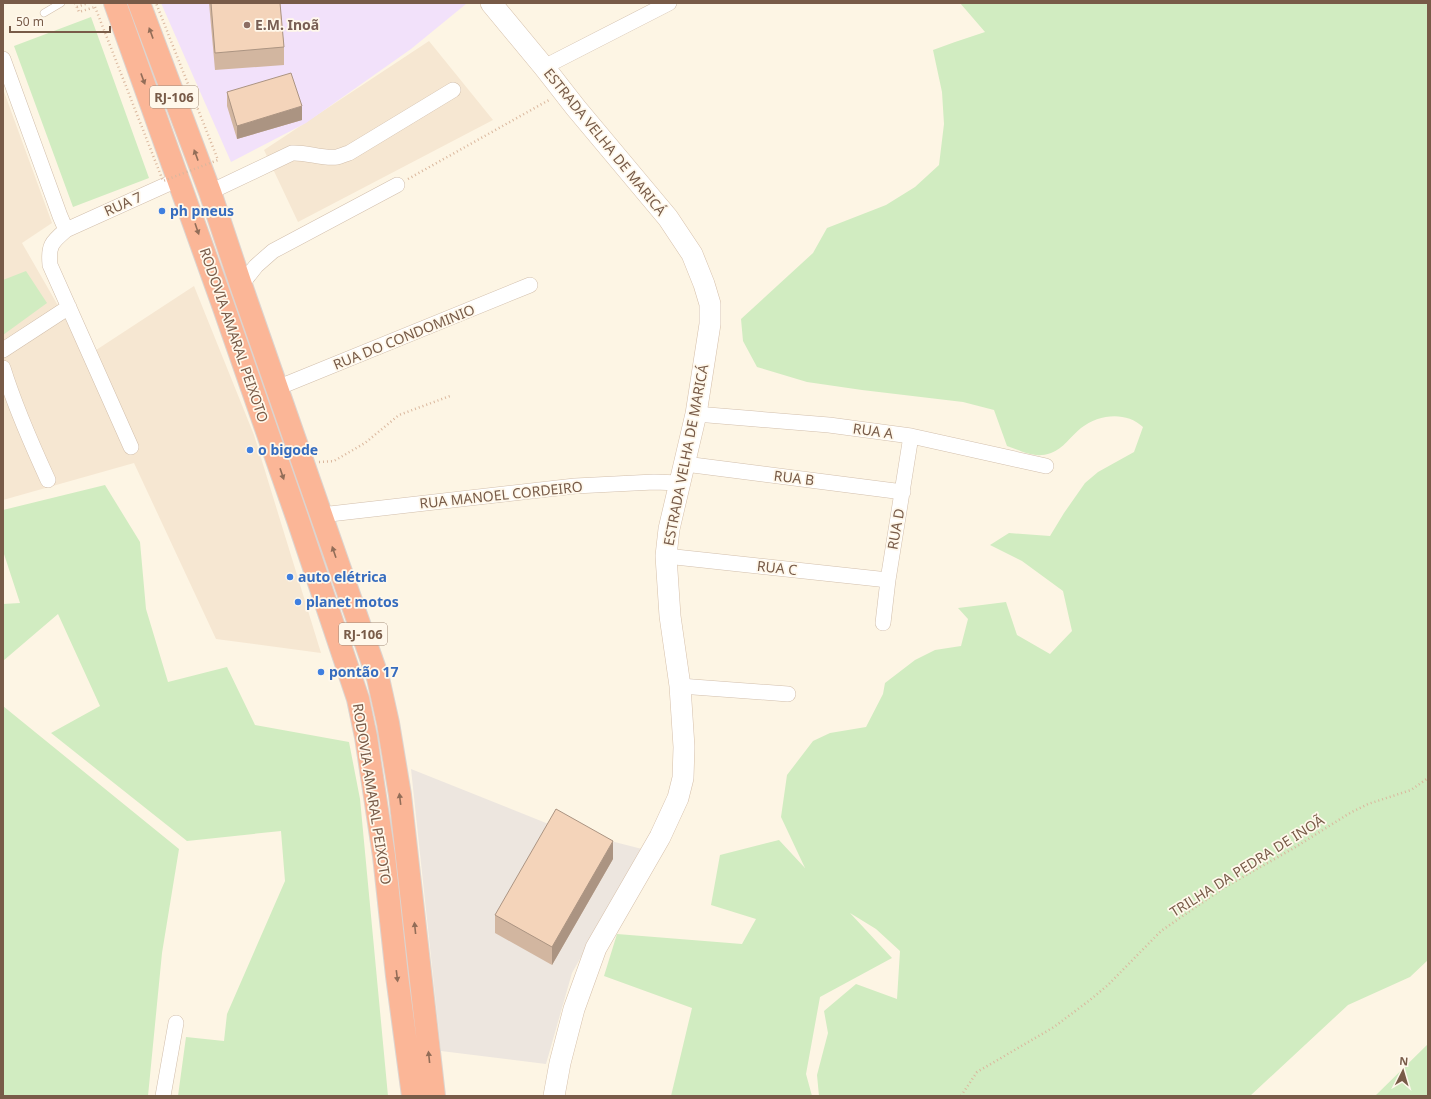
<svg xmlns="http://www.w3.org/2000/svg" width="1431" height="1099" font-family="'Noto Sans',sans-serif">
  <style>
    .residential { fill: #f6e7d2 }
    .industrial { fill: #ede6df }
    .education { fill: #f2e1fa }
    .green { fill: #d1ecc1 }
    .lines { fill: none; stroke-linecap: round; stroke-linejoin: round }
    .lane-casing { stroke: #d2bfac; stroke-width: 8 }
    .street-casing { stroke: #d2bfac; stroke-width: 16 }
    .secondary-casing { stroke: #d5bfa9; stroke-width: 22 }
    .highway-casing { stroke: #dcd4cf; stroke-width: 24 }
    .path { stroke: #dab79d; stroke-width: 2.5; stroke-dasharray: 1 3; stroke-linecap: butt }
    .lane { stroke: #fff; stroke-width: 7 }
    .street { stroke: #fff; stroke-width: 15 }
    .secondary { stroke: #fff; stroke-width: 21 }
    .highway { stroke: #fbb697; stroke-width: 22 }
    .path-bridge { stroke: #dab79d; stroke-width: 2.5; stroke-dasharray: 1 3; stroke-linecap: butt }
    .wall { fill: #d2b6a0 }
    .shaded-wall { fill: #ab9482 }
    .building { fill: #f4d4ba; stroke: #ab9482 }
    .oneway { fill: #926d58 }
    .education-dot { fill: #8d6e63; stroke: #fff8eb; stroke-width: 1.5 }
    .shop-dot { fill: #3f7fe0; stroke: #fff8eb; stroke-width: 1.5 }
    .labels { text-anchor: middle; stroke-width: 3.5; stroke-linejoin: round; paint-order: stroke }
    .shield { fill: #fff8eb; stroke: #a08a79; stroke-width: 1 }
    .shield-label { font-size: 13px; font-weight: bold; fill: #785b48 }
    .education-label { font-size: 14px; font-weight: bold; fill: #785e54; stroke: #fff8eb; text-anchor: start }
    .street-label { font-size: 14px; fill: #785b48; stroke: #fff8eb }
    .shop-label { font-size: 14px; font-weight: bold; fill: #366cbe; stroke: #fff8eb; text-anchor: start }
  </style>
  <rect width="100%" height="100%" fill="#fdf5e4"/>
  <path class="residential" d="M429,41L493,120L298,222L264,150Z
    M3,89L52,223L22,243L87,356L194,286L254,435L321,653L216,639L134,463L3,500Z"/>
  <path class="industrial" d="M411,769L556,827L642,849L572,973L546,1064L441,1051Z"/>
  <path class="education" d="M161,3H465L466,4L411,49L306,123L231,162Z"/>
  <path class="green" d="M960,3H1428V960L1410,977L1348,1005L1250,1096H819L817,1075L828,1033L824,1011L856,984L897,999L900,951L876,929L850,913L892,958L820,997L806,1074L812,1096H671L692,1008L604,976L617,934L742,944L756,919L711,905L720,855L779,840L805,868L781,817L787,775L813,741L830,733L866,727L883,694L885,683L915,660L935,650L961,646L968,619L958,608L1006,602L1017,635L1050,654L1072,631L1063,591L1022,561L990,545L1009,533L1050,536L1064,513L1085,483L1098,472L1134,452L1143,427C1126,411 1099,414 1081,428C1071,436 1063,449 1051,453C1034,459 1022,451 1007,446L994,410L963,402L862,390L807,382L757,367L743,341L741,319L813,253L827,228L886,205L915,187L939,165L944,124L942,92L933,50L955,42L985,32Z
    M91,17L149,178L73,207L14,46Z
    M26,271L47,303L3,335V280Z
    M105,485L140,542L146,609L168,682L227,667L255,725L349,742L360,799L388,1096H178L186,1037L224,1041L227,1014L285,881L281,831L187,841L51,733L100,706L58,614L3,661V604L20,603L3,551V510Z
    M3,706L179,849L162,953L148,1096H3Z
    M1428,1044V1096H1375Z"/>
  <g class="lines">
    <g class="lane-casing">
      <path id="lane" d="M44,13L61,3"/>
    </g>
    <g class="street-casing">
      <path id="street" d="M3,59L60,216L66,230
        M544,67L669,3
        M210,192L292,153C307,152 322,159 337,157C341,156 345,154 349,153L453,90
        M241,285L256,266L273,251L397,185
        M3,350L69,307
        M3,368C15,407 31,443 48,480
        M277,388L530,285
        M696,414L829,425L911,436L1046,466
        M131,447L50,265C48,245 52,242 66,230L179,179
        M685,464L903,492
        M321,515L575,486L654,482L680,483
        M666,556L888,580
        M883,623L888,580L911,436
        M680,686L788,694
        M163,1096L176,1023"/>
    </g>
    <g class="secondary-casing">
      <path id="secondary" d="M491,3L544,67L576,108L668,218L692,254L704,284L710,304V324L696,414L669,529L666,556L670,616L680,686L684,747L683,778L678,798L660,837L596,948L574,1009L560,1063L554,1096"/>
    </g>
    <g class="highway-casing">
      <path id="highway" d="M115,3L223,305L298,520L358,699L366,737L384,856L397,976L413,1096
        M139,3L210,192L241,285L378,678L388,723L400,795L434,1096"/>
    </g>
    <path class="path" d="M75,3L79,12L95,7
      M77,7L88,3
      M408,179L549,100
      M319,462L334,461L365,443L399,415L450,396
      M961,1096L977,1072L1054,1027L1090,1000L1108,985L1161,931L1206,900L1227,886L1294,848L1350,813L1368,804L1411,790L1428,778"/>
    <use href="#lane" class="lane"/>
    <use href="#street" class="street"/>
    <use href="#secondary" class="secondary"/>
    <use href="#highway" class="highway"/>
    <path class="path-bridge" d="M95,7L163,181L218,160L156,3"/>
  </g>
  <path class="wall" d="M209,3H280L284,47V65L215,70Z
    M227,92L302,120L237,139L227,106Z
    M613,859L552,965L495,933V915Z"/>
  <path class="shaded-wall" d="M302,106V120L237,139V126Z
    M613,841V859L552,965V947Z"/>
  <path class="building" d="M211,3H280L284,47L215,53Z
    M291,73L302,106L237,126L227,92Z
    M556,809L613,841L552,947L495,915Z"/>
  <defs><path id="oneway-solid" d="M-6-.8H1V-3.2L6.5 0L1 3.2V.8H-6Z"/></defs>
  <g class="oneway">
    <use href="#oneway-solid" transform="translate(151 33) rotate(-110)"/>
    <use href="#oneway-solid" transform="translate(143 79) rotate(70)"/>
    <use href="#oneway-solid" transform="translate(196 155) rotate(-110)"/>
    <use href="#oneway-solid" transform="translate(197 229) rotate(71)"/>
    <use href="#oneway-solid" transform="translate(282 474) rotate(71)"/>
    <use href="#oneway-solid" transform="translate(334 552) rotate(-109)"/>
    <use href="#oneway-solid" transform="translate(400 799) rotate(-97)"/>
    <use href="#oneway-solid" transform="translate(415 928) rotate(-96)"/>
    <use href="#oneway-solid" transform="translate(397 976) rotate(83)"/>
    <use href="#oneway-solid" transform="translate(429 1057) rotate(-96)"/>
  </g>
  <circle class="education-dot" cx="247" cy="25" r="4"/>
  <g class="shop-dot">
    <circle cx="162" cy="211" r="4"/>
    <circle cx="250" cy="450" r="4"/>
    <circle cx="290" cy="577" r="4"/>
    <circle cx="298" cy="602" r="4"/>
    <circle cx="321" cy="672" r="4"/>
  </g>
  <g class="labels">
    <g class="shield">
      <rect x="150" y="86" width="48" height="22" rx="3"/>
      <rect x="339" y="623" width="48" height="22" rx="3"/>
    </g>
    <g class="shield-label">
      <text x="174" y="102">RJ-106</text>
      <text x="363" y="639">RJ-106</text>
    </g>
    <g class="education-label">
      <text x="255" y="30">E.M. Inoã</text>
    </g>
    <g class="street-label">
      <text transform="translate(605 142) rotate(51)" y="5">ESTRADA VELHA DE MARICÁ</text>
      <text transform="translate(123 204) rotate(-24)" y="5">RUA 7</text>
      <text transform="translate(234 335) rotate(71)" y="5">RODOVIA AMARAL PEIXOTO</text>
      <text transform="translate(404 337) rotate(-22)" y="5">RUA DO CONDOMINIO</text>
      <text transform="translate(873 431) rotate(8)" y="5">RUA A</text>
      <text transform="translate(686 455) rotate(-79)" y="5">ESTRADA VELHA DE MARICÁ</text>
      <text transform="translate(794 478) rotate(7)" y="5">RUA B</text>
      <text transform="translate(501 495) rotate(-6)" y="5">RUA MANOEL CORDEIRO</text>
      <text transform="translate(896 529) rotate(-80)" y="5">RUA D</text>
      <text transform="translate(777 568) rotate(6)" y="5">RUA C</text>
      <text transform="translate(372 794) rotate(81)" y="5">RODOVIA AMARAL PEIXOTO</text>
      <text transform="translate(1247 866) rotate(-32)" y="5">TRILHA DA PEDRA DE INOÃ</text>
    </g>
    <g class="shop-label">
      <text x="170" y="216">ph pneus</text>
      <text x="258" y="455">o bigode</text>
      <text x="298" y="582">auto elétrica</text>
      <text x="306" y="607">planet motos</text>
      <text x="329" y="677">pontão 17</text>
    </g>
  </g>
  <rect width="1431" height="1099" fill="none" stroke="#785b48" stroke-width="8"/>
  <g transform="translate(1403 1071) rotate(5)" stroke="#fff8eb" stroke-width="3" paint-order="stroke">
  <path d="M0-3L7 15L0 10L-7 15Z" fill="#785b48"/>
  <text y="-6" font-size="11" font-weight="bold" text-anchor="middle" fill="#785b48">N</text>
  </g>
  <path d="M10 26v6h100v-6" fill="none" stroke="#785b48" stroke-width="2"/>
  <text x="16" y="26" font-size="12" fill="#785b48" stroke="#fff8eb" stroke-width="3" paint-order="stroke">50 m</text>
</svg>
